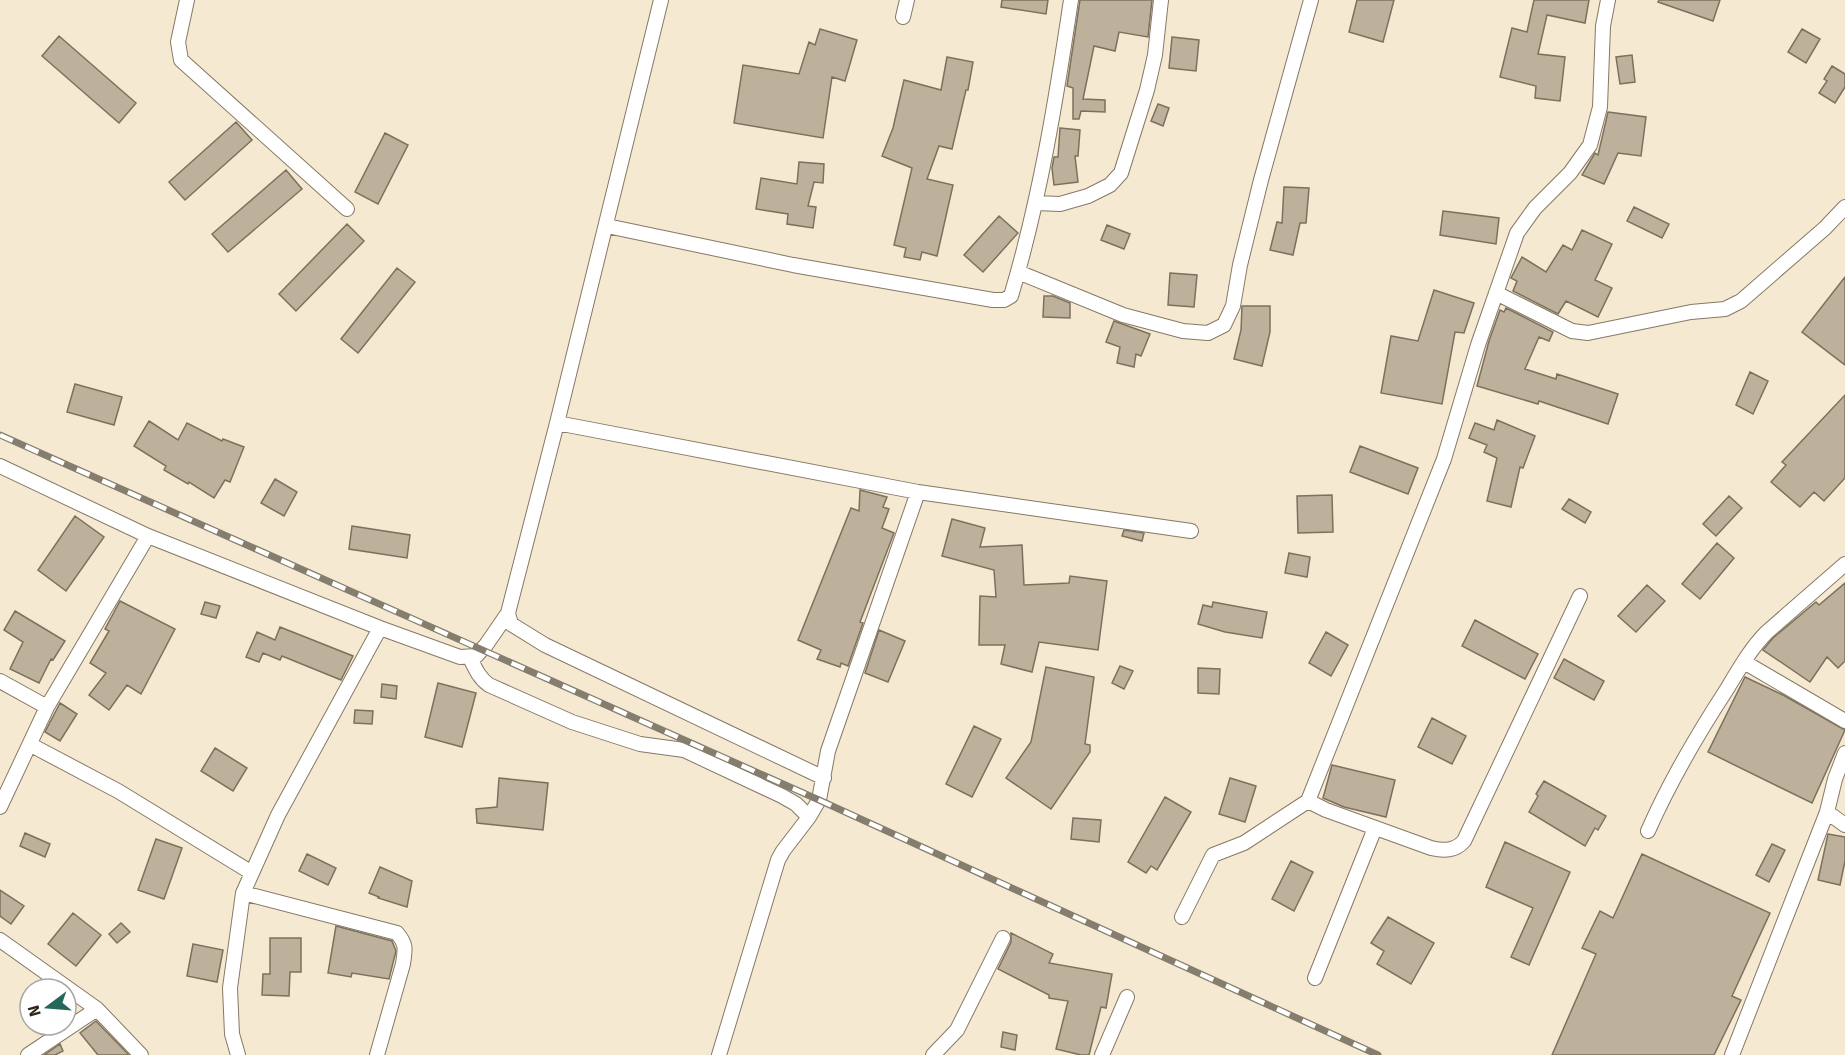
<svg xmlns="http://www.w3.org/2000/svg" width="1845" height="1055" font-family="Signika,sans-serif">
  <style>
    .building { fill: #bdb19b; stroke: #7c715c; stroke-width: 1.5 }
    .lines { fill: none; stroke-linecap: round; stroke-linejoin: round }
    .street-casing { stroke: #857965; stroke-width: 16 }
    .street { stroke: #fff; stroke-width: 14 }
    .rail-casing { stroke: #857d6d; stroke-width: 7 }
    .rail { stroke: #fff; stroke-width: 4.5; stroke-dasharray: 14; stroke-linecap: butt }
  </style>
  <rect width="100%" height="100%" fill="#f6e9d2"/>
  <path class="building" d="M1002,0H1048L1046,14L1001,7Z
    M1080,0H1152L1148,37L1119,32L1115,51L1094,46L1083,99L1105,100V112L1081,111L1079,119H1073V88L1067,86Z
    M1357,0H1394L1383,42L1349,32Z
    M1534,0H1589L1585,23L1547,15L1538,54L1565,57L1560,101L1535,98L1536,86L1500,77L1512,28L1527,32Z
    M1659,0H1720L1713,21L1658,2Z
    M820,29L857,40L845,81L832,77L823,138L734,123L743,65L799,74L809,42L815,45Z
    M1802,29L1820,39L1806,63L1788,52Z
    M59,36L136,103L119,123L42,56Z
    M1172,37L1199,40L1196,71L1169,68Z
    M1632,55L1635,82L1620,84L1616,57Z
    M947,57L973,62L968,90H966L952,149L939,146L927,179L953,185L937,256L922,252L920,260L904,257L906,248L894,245L912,168L882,156L893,128L904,80L941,90Z
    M1832,66L1845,74V87L1835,103L1819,93L1827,81L1824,79Z
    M1158,104L1169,108L1163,126L1151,121Z
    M1608,112L1646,117L1641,156L1618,153L1604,184L1582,175L1595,153L1598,155Z
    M236,122L252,140L185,200L169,182Z
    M1060,128L1080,130L1078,156H1075L1078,182L1054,185L1052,168L1054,157H1058Z
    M385,133L408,145L378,204L355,192Z
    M799,162L824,164L823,183L814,182L808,206L816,207L813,228L787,224L788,214L756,209L761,178L797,184Z
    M286,170L302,189L228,252L212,234Z
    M1284,187L1309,188L1306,223H1300L1293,255L1270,250L1277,222L1282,223Z
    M1634,207L1669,224L1662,238L1627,221Z
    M1443,211L1499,218L1496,244L1440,235Z
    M999,216L1018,233L983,272L964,255Z
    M347,224L364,241L296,311L279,294Z
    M1107,225L1130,234L1124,249L1101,240Z
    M1582,230L1612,244L1595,280L1612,288L1598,317L1566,301L1558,314L1513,291L1517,281L1511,278L1522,257L1546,272L1563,245L1572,250Z
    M397,268L415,282L358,353L341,339Z
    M1170,273L1197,275L1194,307L1168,305Z
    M1845,277V365L1802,332Z
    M1434,290L1474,303L1464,333L1455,332L1442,404L1381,393L1391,336L1418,341Z
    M1044,296H1053L1070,303V318L1043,317Z
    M1242,306H1270V332L1262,366L1234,359L1241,330Z
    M1506,308L1553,332L1549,341L1539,337L1525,369L1556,379L1557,374L1618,394L1608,424L1539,401L1538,404L1477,386L1489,341L1500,310L1504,312Z
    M1114,321L1150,334L1141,356L1136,354L1134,367L1117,363L1120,347L1106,342Z
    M1750,372L1768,381L1753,414L1736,405Z
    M75,384L122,397L114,425L67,412Z
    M1845,395V478L1824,501L1814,492L1800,507L1771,482L1786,465L1782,462Z
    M1497,420L1535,436L1523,468L1520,467L1511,507L1487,501L1497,458L1484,452L1487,445L1469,438L1475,423L1494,430Z
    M149,421L178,440L187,423L222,441L223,439L244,447L230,482L225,480L214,498L189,482L188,484L164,470L166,466L134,446Z
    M1360,446L1418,468L1408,494L1350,472Z
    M275,479L297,492L284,516L261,503Z
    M860,490L887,497L883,507L889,509L882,528L894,533L860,622L863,623L848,666L841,663L840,667L817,659L821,650L798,640L851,508L859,511Z
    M1332,495L1333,532L1298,533L1297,496Z
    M1729,496L1742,508L1716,536L1703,524Z
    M1569,499L1591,512L1585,523L1562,509Z
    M75,516L104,537L66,591L38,570Z
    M952,519L985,528L980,547L1022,545L1024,585L1069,583L1070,576L1107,581L1098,650L1039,642L1032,672L1001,664L1005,645H979L980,596L996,597L994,570L942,556Z
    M352,526L410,535L407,558L349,549Z
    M1124,530L1144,533L1142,541L1122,536Z
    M1717,543L1734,558L1700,599L1682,584Z
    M1289,553L1310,557L1307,577L1285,573Z
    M1845,583V661L1838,668L1827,657L1810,682L1763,650L1773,638L1816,602L1819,605Z
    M1647,585L1665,601L1636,632L1618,616Z
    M120,601L175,629L141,694L127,685L109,710L89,695L106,673L90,663L109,631L105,629Z
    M205,602L220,606L216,618L201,614Z
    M1213,602L1267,612L1262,638L1225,632L1198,624L1203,605L1212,607Z
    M15,611L65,641L53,660L51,659L39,683L10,669L23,642L4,630Z
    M1475,620L1538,654L1525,679L1462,646Z
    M280,627L353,656L341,680L282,656L280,660L263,653L259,662L246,657L257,632L275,640Z
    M879,630L905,641L888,682L865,673Z
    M1326,632L1348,645L1331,676L1309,663Z
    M1564,659L1604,681L1594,700L1554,678Z
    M1120,666L1133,671L1124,689L1112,683Z
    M1046,667L1094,677L1085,744L1090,745V752L1051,809L1006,778L1031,742Z
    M1198,668L1220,669L1219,694L1198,693Z
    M1745,677L1783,695L1845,730L1812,803L1708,752Z
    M438,683L476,693L462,747L425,737Z
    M382,684L397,686L396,699L381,697Z
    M60,703L77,714L60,741L45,732Z
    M355,710L373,711L372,724L354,723Z
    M1432,718L1466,736L1452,764L1418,747Z
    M974,726L1001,739L972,797L946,784Z
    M215,748L247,768L233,791L201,771Z
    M1332,765L1395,780L1386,817L1344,807L1323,798Z
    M499,778L548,783L543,830L477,823L476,809L497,807Z
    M1230,778L1256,786L1245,822L1219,814Z
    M1544,781L1606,816L1598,830L1595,828L1585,846L1529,812L1538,796L1536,794Z
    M1165,797L1191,812L1157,870L1151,866L1146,873L1128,862Z
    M1073,818L1101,820L1099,842L1071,839Z
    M25,833L50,844L45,857L20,846Z
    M1828,834L1845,837V861L1840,885L1818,880Z
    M156,839L182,848L164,899L138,890Z
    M1505,842L1570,872L1529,965L1511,957L1533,908L1486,887Z
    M1772,844L1785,850L1769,882L1756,875Z
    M307,854L336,868L328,885L299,871Z
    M1642,854L1770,913L1732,996L1741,1000L1714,1055H1552L1596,954L1582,948L1600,911L1613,918Z
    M1291,861L1313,872L1294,911L1272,899Z
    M380,867L412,881L407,907L378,898L379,897L369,893Z
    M0,890L24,906L11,924L0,916Z
    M73,913L101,935L76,966L48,944Z
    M1388,917L1434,943L1411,984L1377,964L1384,951L1371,943Z
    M121,923L130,932L117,943L109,934Z
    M336,926L392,941L396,951L389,979L352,973L351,977L328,973Z
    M1011,933L1053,954L1049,963L1112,974L1106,1008L1101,1007L1089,1055H1081L1056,1049L1068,1001L1049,998V995L998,969L1011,942Z
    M270,938H301V972H290L289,996L262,995L263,974H270Z
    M193,944L223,950L217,982L187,976Z
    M96,1021L129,1055H98L80,1033Z
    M1003,1032L1017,1035L1015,1050L1001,1047Z
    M60,1044L63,1051L55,1055H44Z"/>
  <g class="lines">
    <g class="street-casing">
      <path id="street" d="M187,0L178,42L181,60L347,209
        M903,17L907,0
        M1036,203L1060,204L1088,196L1110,185L1121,173L1147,90L1155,55L1161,0
        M607,226L793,265L993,300H1004L1011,296C1040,199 1056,100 1071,0
        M1018,272L1123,315L1183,331L1208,333L1224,325L1233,306L1240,265L1261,180L1311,0
        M1496,293L1572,331L1588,333L1691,312L1725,309L1741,301L1825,228L1845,207
        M557,423L918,492L1191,531
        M0,466L148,536L380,628
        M508,613L511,624L545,645L824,778
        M470,658C475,668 479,678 489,685L572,722L640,744L684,750L782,796L796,804L809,817
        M1744,662L1845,721
        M0,681L47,707
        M31,745L118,791L252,873
        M1308,801L1326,810L1431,848C1444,851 1455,851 1464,841L1580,596
        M0,807L47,707L148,536
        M1827,812L1845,825
        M1648,831C1670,781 1697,735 1727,689C1739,669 1751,648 1767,632L1845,564
        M243,893L397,933C407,945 405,949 403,964L377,1055
        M1182,917L1213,855L1244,843L1308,801L1444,459L1478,345L1517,233L1535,208L1570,173L1590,145L1600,107L1603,26L1608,0
        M0,940L97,1009L141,1055
        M1315,978L1375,828
        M28,1055L97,1009
        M238,1055L232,1034L230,988L243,893L278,815L380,628L460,657L476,656L486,645L508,613L557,423L661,0
        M719,1055L778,860L783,851L809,817L819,800L828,751L918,492
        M933,1055L957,1030L1003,938
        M1102,1055L1127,997
        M1732,1055L1827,812L1835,779L1845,753"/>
    </g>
    <use href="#street" class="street"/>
    <g class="rail-casing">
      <path id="rail" d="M0,435L819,800L1378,1055"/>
    </g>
    <use href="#rail" class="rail"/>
  </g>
  <g transform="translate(48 1007) rotate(254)"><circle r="28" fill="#ffffff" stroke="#aaa8a5" stroke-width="1.5"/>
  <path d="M0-4.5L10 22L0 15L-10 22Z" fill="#23685b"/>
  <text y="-9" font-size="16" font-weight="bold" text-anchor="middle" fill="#2b261d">N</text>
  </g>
</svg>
